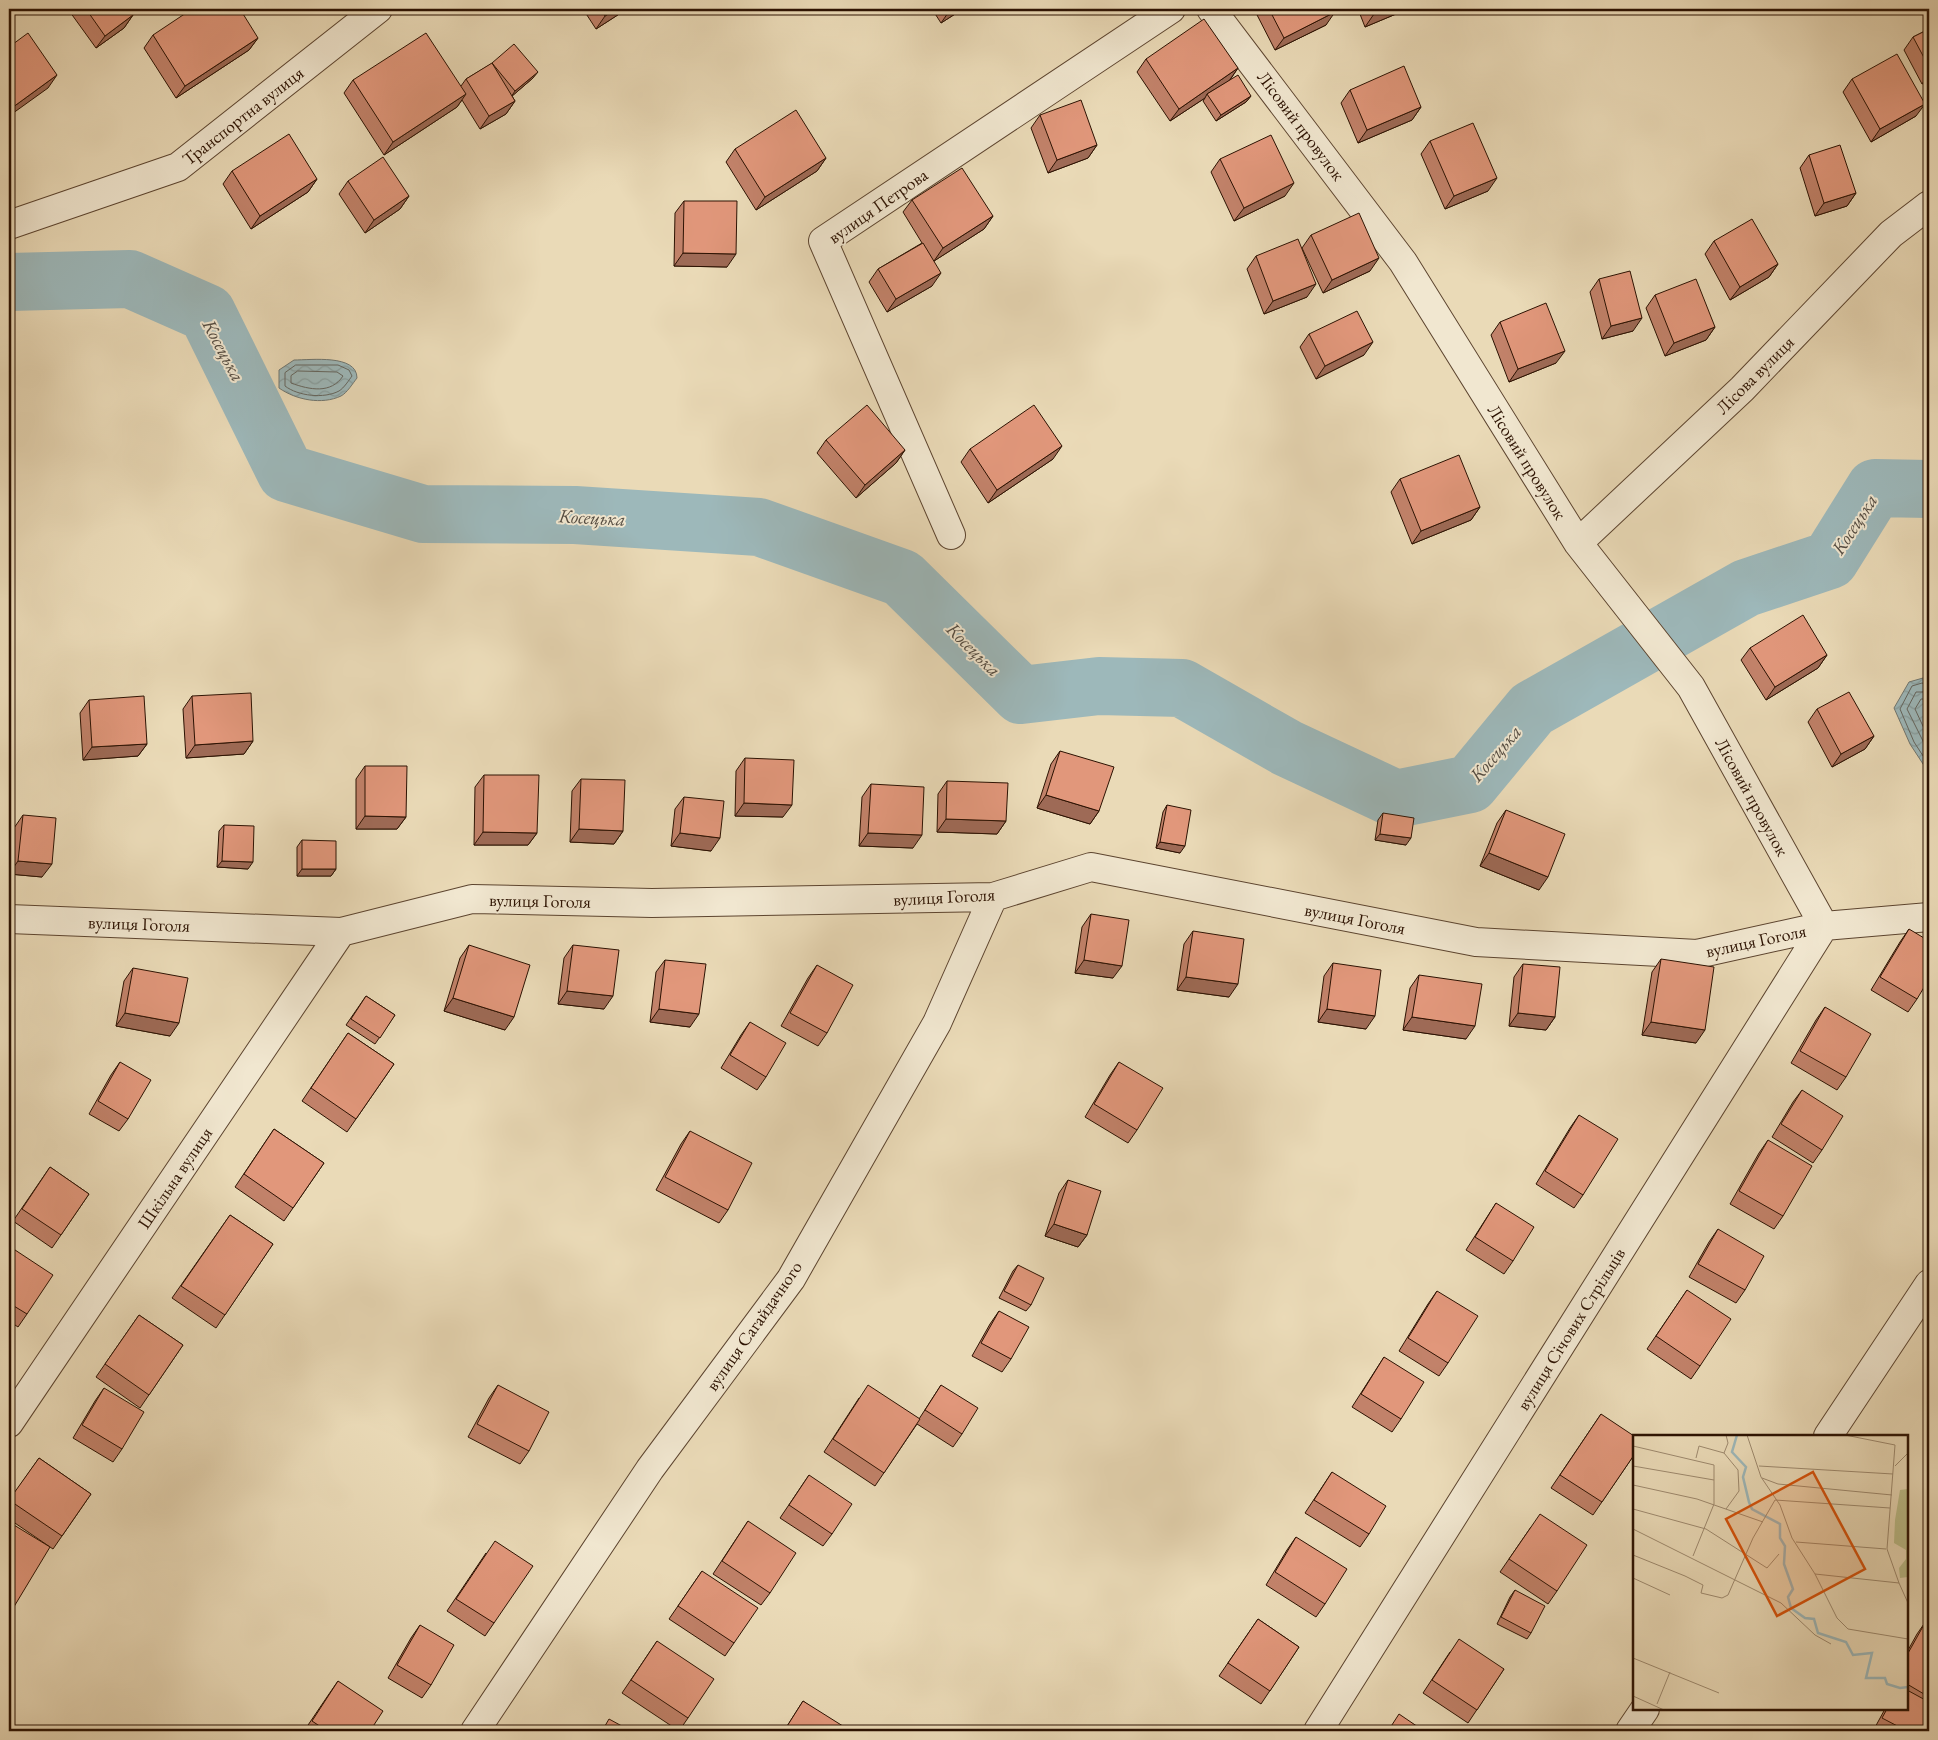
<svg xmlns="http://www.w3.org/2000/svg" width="1938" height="1740" font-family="'EB Garamond',serif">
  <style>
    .water { fill: url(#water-waves); stroke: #707670 }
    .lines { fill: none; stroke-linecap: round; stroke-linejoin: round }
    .shore { stroke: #64655e; stroke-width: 1 }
    .river { stroke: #9db8ba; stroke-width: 58 }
    .minor-casing { stroke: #5c442f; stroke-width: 30 }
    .minor { stroke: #f1e7d0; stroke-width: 28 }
    .wall { fill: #c2826a; stroke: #2c1202 }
    .shaded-wall { fill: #9e6a56; stroke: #2c1202 }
    .building { fill: #e1977b; stroke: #2c1202 }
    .labels { text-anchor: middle; stroke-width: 4; stroke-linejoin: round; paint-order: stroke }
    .street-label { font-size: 18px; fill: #2c1202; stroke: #f1e7d0 }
    .water-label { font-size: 19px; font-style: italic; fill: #544c42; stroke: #f1e7d0 }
    .inset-river { fill: none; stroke: #9db8ba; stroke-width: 2.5 }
    .inset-road { fill: none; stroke: #9e8a6f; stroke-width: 1 }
    .view { fill: #d5520b; fill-opacity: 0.15; stroke: #d5520b; stroke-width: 2.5 }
    .inset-edge { fill: none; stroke: #2c1202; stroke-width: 2.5 }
  </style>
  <defs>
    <pattern id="water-waves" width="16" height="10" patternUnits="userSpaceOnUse" patternTransform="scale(1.25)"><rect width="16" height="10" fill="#9db8ba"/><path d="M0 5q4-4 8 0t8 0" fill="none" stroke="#879d9e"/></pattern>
  </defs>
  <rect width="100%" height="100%" fill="#eadab7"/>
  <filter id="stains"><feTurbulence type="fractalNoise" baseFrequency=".004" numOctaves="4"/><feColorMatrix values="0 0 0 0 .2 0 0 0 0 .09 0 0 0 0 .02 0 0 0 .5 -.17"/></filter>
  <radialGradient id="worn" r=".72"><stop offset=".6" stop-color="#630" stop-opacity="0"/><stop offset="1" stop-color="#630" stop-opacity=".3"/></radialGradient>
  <path class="water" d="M294,360C311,360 357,354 357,378C353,383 347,393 341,396C322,405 296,400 279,388V370Z
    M1923,678L1929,682V821L1927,818L1925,767L1910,744L1894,708L1909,682Z"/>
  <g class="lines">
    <path class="shore" d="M296,365H338L349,370L352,376C349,380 344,388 339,391C324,399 298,396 285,386V373Z
      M298,371L337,372L343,376C331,394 310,390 291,383V376Z
      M1929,685L1922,683L1912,686L1900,709L1914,742L1929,765
      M1929,692H1916L1907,709L1929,753
      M1929,699H1921L1915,709L1929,739"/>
    <path class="river" d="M9,282L130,279L207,313L286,473L423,514L575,515L759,527L902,578L1021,695L1099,686L1182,688L1287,748L1396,799L1470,784L1532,709L1746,588L1830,560L1875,488L1929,489"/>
    <g class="minor-casing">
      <path id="minor" d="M1211,9L1403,262L1578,543L1691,687L1824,926L1318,1731
        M9,225L178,167L378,9
        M951,535L823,241L1171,9
        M1578,543L1742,389L1891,234L1929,205
        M9,919L341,932L472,899L652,903L993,897L1091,867L1476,942L1697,954L1824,926L1929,917
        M9,1423L341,932
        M1828,1436L1929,1284
        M475,1731L650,1469L791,1279L937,1023L993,897
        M1630,1731L1645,1709"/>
    </g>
    <use href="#minor" class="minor"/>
  </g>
  <path class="wall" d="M73,9H129L133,15L124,28L96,48L70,12Z
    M583,9H627L596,29Z
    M932,9H963L941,23Z
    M1254,9H1333L1326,25L1275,50Z
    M1358,9H1399L1396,14L1365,27Z
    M1929,29V80L1922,84L1904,50L1913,37Z
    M153,35L258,38L249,50L176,98L144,48Z
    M1146,59L1238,68L1230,80L1251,96L1246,102L1216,121L1203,101L1205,98L1170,121L1137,72Z
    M491,64L533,78L512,96L515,101L506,114L480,129L462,100L457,107L384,155L344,93L353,80L461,86L466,79Z
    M1852,79L1916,116L1871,142L1843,92Z
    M1350,90L1421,107L1412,120L1358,143L1341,103Z
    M1040,115L1097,145L1088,158L1048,173L1031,128Z
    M1430,141L1488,191L1445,209L1421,154Z
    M735,149L826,158L817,171L756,210L726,162Z
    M1809,155L1856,193L1847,206L1815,216L1800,168Z
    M1220,159L1285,196L1234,221L1211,172Z
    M232,171L317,179L308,192L251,229L223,184Z
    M348,181L409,196L400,209L365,233L339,194Z
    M912,200L993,216L984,229L934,261L932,286L887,312L869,282L878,269L922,243L903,212Z
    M684,201L727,267L674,266L675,213Z
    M1311,235L1370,271L1323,293L1302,248Z
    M1714,241L1778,264L1769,277L1730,300L1705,254Z
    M1256,256L1307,297L1264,314L1247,269Z
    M1599,279L1633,331L1602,339L1590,292Z
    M1655,295L1715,327L1706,340L1665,356L1646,308Z
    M1500,322L1556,363L1509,382L1491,335Z
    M1309,334L1364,355L1316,379L1300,347Z
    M826,440L905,450L896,463L856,498L817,453Z
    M970,449L1053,459L988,503L961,462Z
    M1400,479L1480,507L1471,520L1412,544L1391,492Z
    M1929,557V599L1926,563Z
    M1750,648L1827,655L1818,668L1766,700L1741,660Z
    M192,696L253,741L244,754L186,758L183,709Z
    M89,700L147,744L138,756L83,760L80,713Z
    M1817,709L1874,736L1865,749L1832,767L1808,722Z
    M1060,751L1099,811L1090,824L1037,808L1051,764Z
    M745,758L783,817L735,816L736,771Z
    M365,766L406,817L397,829H356V779Z
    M484,775L537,833L528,845H474L475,787Z
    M581,779L623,831L614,844L570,842L572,791Z
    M947,781L1006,821L997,834L937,832L938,794Z
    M871,784L913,848L859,846L862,797Z
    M684,797L711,851L671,846L675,809Z
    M1167,805L1180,853L1156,848L1163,812Z
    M1506,810L1539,890L1480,866L1497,823Z
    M1383,813L1406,845L1375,840L1378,820Z
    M23,815L42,877L9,874L14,828Z
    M224,825L248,869L217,867L219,831Z
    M302,840L336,869L331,876H297V847Z
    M1091,914L1113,978L1075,973L1082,927Z
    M1909,929L1917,999L1908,1012L1871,990L1900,942Z
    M1193,931L1229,997L1177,990L1184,944Z
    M469,945L505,1030L444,1011L460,958Z
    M573,945L604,1009L558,1004L564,958Z
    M1661,959L1696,1043L1642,1035L1652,972Z
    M665,960L690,1027L650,1022L656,972Z
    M1333,963L1366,1029L1318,1022L1324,976Z
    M1523,964L1555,1017L1546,1030L1509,1026L1514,977Z
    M817,965L827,1033L818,1046L781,1026L808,978Z
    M133,968L170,1036L116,1026L124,981Z
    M1419,975L1466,1039L1403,1030L1410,988Z
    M366,996L395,1015L375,1044L346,1025Z
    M1825,1007L1846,1077L1837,1090L1791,1063L1816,1020Z
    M750,1022L766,1077L757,1090L721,1068L741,1035Z
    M348,1033L394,1064L347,1132L302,1101Z
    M120,1062L128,1119L119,1131L89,1114L111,1075Z
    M1119,1062L1137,1130L1128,1143L1085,1117L1110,1075Z
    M1802,1090L1822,1150L1813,1163L1772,1137L1793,1102Z
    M1579,1115L1583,1195L1574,1208L1536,1184L1570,1128Z
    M274,1129L324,1163L284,1221L235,1187Z
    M690,1131L728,1210L719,1223L656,1190L681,1144Z
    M1768,1140L1783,1216L1774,1229L1730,1204L1759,1153Z
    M50,1167L89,1194L52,1248L13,1221Z
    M1068,1180L1087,1235L1078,1247L1045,1236L1059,1193Z
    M1496,1203L1513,1261L1504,1274L1466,1250Z
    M230,1215L273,1244L216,1328L172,1298Z
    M1718,1229L1745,1290L1736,1303L1689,1277L1709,1242Z
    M9,1246L27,1314L18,1327L9,1321Z
    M1018,1265L1031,1305L1026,1311L999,1298L1013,1271Z
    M1687,1290L1700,1366L1691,1379L1647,1349Z
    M1437,1291L1448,1363L1439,1376L1399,1351L1428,1304Z
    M999,1311L1011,1359L1002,1372L972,1356L990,1324Z
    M139,1315L183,1345L140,1408L96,1377Z
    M1384,1357L1401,1419L1392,1432L1352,1407Z
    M498,1385L529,1451L520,1464L468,1437L489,1398Z
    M941,1385L962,1434L953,1447L917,1424L875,1486L824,1452L859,1398L919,1419Z
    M104,1388L122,1449L113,1462L73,1438L95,1401Z
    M1601,1414L1634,1455L1593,1515L1551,1488Z
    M39,1458L91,1494L53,1549L9,1519V1501Z
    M1332,1472L1369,1534L1360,1547L1305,1513Z
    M809,1475L832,1534L823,1546L780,1518Z
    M748,1521L770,1593L761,1605L713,1574Z
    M1531,1527L1557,1591L1548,1604L1500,1572Z
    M1296,1537L1325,1604L1316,1617L1266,1585L1287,1550Z
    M486,1553L494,1623L485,1636L447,1611Z
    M702,1571L734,1643L725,1656L669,1619Z
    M1515,1590L1531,1633L1527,1639L1497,1624L1510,1597Z
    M1258,1619L1299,1647L1261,1704L1219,1676Z
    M1926,1621L1929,1623V1731H1873L1885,1709H1907V1652L1917,1634Z
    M420,1625L431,1685L422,1698L388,1678L411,1638Z
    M657,1641L688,1718L679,1731L622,1693Z
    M1450,1652L1504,1669L1468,1723L1423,1693Z
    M338,1681L370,1731H304L329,1694Z
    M803,1701L844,1731H784Z"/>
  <path class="shaded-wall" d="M617,9H627L596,29L605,16Z
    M952,9H963L941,23L950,10Z
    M1386,9H1399L1396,14L1365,27L1374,14Z
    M1335,12L1326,25L1275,50L1284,38Z
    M133,15L124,28L96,48L105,36Z
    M258,38L249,50L176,98L185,86Z
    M1238,68L1229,81L1207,94L1205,98L1170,121L1179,109Z
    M538,72L533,78L511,97L515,91Z
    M1929,73V80L1922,84Z
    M57,75L48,88L9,116V110Z
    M466,94L457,107L384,155L393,142Z
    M1251,96L1246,102L1216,121L1221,115Z
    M515,101L506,114L480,129L489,116Z
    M1925,104L1916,116L1871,142L1880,129Z
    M1421,107L1412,120L1358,143L1367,130Z
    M1097,145L1088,158L1048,173L1057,160Z
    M826,158L817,171L756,210L765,197Z
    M1497,178L1488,191L1445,209L1454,196Z
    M317,179L308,192L251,229L260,216Z
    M1294,183L1285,196L1234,221L1244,208Z
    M1856,193L1847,206L1815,216L1824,203Z
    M409,196L400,209L365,233L374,220Z
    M993,216L984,229L934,261L943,248Z
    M683,253L736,254L727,267L674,266Z
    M1379,258L1370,271L1323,293L1332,280Z
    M1778,264L1769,277L1730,300L1740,287Z
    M941,273L932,286L887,312L896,299Z
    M1316,284L1307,297L1264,314L1273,301Z
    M1642,318L1633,331L1602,339L1611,326Z
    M1715,327L1706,340L1665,356L1674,343Z
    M1373,342L1364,355L1316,379L1325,366Z
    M1565,351L1556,363L1509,382L1518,369Z
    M1062,446L1053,459L988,503L997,490Z
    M905,450L896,463L856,498L865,485Z
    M1480,507L1471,520L1412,544L1421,531Z
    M1827,655L1818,668L1766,700L1775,687Z
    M1874,736L1865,749L1832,767L1841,754Z
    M253,741L244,754L186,758L195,745Z
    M147,744L138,756L83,760L92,747Z
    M9,753H13L9,759Z
    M1046,795L1099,811L1090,824L1037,808Z
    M744,803L792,805L783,817L735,816Z
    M365,816L406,817L397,829H356Z
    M946,819L1006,821L997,834L937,832Z
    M579,829L623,831L614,844L570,842Z
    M483,832L537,833L528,845H474Z
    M680,833L720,838L711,851L671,846Z
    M868,833L922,835L913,848L859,846Z
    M1380,834L1411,838L1406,845L1375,840Z
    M1160,842L1185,846L1180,853L1156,848Z
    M1489,853L1548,877L1539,890L1480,866Z
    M18,861L52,864L42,877L9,874Z
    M222,861L253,862L248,869L217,867Z
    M302,869H336L331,876H297Z
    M1084,960L1122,966L1113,978L1075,973Z
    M1186,977L1238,984L1229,997L1177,990Z
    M567,991L613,996L604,1009L558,1004Z
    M453,998L514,1017L505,1030L444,1011Z
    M659,1009L699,1014L690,1027L650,1022Z
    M1327,1009L1375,1016L1366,1029L1318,1022Z
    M125,1013L179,1023L170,1036L116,1026Z
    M1518,1013L1555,1017L1546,1030L1509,1026Z
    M1412,1017L1475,1026L1466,1039L1403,1030Z
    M1651,1022L1705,1030L1696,1043L1642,1035Z
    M1054,1224L1087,1235L1078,1247L1045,1236Z"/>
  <path class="building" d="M86,9H129L133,15L105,36Z
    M192,9H240L258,38L185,86L153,35Z
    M601,9H617L605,16Z
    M1269,9H1333L1335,12L1284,38Z
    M1372,9H1386L1374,14Z
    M1204,19L1238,68L1179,109L1146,59Z
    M1929,29V67L1913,37Z
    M28,33L57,75L9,110V47Z
    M426,33L466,94L393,142L353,80Z
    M514,44L538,72L515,91L492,63Z
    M1897,54L1925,104L1880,129L1852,79Z
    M492,63L515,101L489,116L466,79Z
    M1404,66L1421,107L1367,130L1350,90Z
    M1238,75L1251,96L1221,115L1207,94Z
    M1081,100L1097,145L1057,160L1040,115Z
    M796,110L826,158L765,197L735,149Z
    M1473,123L1497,178L1454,196L1430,141Z
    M289,134L317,179L260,216L232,171Z
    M1271,135L1294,183L1244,208L1220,159Z
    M1840,145L1856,193L1824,203L1809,155Z
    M383,157L409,196L374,220L348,181Z
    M962,168L993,216L943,248L912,200Z
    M684,201H737L736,254L683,253Z
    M1359,213L1379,258L1332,280L1311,235Z
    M1752,219L1778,264L1740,287L1714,241Z
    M1298,239L1316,284L1273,301L1256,256Z
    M923,243L941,273L896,299L878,269Z
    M1630,271L1642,318L1611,326L1599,279Z
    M1696,279L1715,327L1674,343L1655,295Z
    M1546,303L1565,351L1518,369L1500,322Z
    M1357,311L1373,342L1325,366L1309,334Z
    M867,405L905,450L865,485L826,440Z
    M1034,405L1062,446L997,490L970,449Z
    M1459,455L1480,507L1421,531L1400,479Z
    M1803,615L1827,655L1775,687L1750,648Z
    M1849,692L1874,736L1841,754L1817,709Z
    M251,693L253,741L195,745L192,696Z
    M144,696L147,744L92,747L89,700Z
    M9,726H12L13,753H9Z
    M1060,751L1114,767L1099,811L1046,795Z
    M745,758L794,760L792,805L744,803Z
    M365,766H407L406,817L365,816Z
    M484,775H539L537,833L483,832Z
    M581,779L625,780L623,831L579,829Z
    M947,781L1008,783L1006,821L946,819Z
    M871,784L924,787L922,835L868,833Z
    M684,797L724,801L720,838L680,833Z
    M1167,805L1191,810L1185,846L1160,842Z
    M1506,810L1565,834L1548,877L1489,853Z
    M1383,813L1414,818L1411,838L1380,834Z
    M23,815L56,818L52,864L18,861Z
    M224,825L254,826L253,862L222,861Z
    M302,840L336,841V869H302Z
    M1091,914L1129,920L1122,966L1084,960Z
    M1909,929L1929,941V979L1917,999L1880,977Z
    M1193,931L1244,939L1238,984L1186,977Z
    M469,945L530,965L514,1017L453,998Z
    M573,945L619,950L613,996L567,991Z
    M1661,959L1714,967L1705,1030L1651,1022Z
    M665,960L706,964L699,1014L659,1009Z
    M1333,963L1381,970L1375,1016L1327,1009Z
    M1523,964L1560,967L1555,1017L1518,1013Z
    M817,965L853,985L827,1033L790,1013Z
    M133,968L188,978L179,1023L125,1013Z
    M1419,975L1482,984L1475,1026L1412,1017Z
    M366,996L395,1015L380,1038L351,1019Z
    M1825,1007L1871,1034L1846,1077L1800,1051Z
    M750,1022L786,1043L766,1077L730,1055Z
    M348,1033L394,1064L356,1119L311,1088Z
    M120,1062L151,1080L128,1119L98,1101Z
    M1119,1062L1163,1088L1137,1130L1094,1104Z
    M1802,1090L1843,1116L1822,1150L1781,1124Z
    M1579,1115L1618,1139L1583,1195L1545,1171Z
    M274,1129L324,1163L293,1208L244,1174Z
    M690,1131L752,1163L728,1210L665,1177Z
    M1768,1140L1812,1166L1783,1216L1739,1191Z
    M50,1167L89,1194L61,1235L22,1209Z
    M1068,1180L1101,1191L1087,1235L1054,1224Z
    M1496,1203L1534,1227L1513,1261L1475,1237Z
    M230,1215L273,1244L225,1315L181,1286Z
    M1718,1229L1764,1256L1745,1290L1698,1264Z
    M9,1246L53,1275L27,1314L9,1303Z
    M1018,1265L1044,1278L1031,1305L1004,1291Z
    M1687,1290L1731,1319L1700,1366L1656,1336Z
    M1437,1291L1478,1316L1448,1363L1408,1338Z
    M999,1311L1029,1327L1011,1359L981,1343Z
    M139,1315L183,1345L149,1395L105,1364Z
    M1384,1357L1424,1382L1401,1419L1361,1394Z
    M498,1385L549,1412L529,1451L477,1424Z
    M868,1385L920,1419L884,1473L833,1439Z
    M941,1385L978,1408L962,1434L925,1410Z
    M104,1388L144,1412L122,1449L82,1425Z
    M1601,1414L1634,1436V1455L1602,1502L1560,1475Z
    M39,1458L91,1494L62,1536L9,1500Z
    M1332,1472L1386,1506L1369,1534L1314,1500Z
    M809,1475L852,1504L832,1534L789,1505Z
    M1540,1514L1587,1545L1557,1591L1509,1559Z
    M748,1521L796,1553L770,1593L722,1561Z
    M9,1522L50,1547L9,1615Z
    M1296,1537L1347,1569L1325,1604L1275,1572Z
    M495,1541L533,1566L494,1623L456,1599Z
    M702,1571L758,1608L734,1643L678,1606Z
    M1515,1590L1545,1606L1531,1633L1501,1617Z
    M1258,1619L1299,1647L1270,1691L1228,1663Z
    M1926,1621L1929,1623V1697L1907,1684V1655Z
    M420,1625L454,1645L431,1685L397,1665Z
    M1459,1639L1504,1669L1477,1710L1432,1680Z
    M657,1641L714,1679L688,1718L631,1680Z
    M338,1681L383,1711L370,1731H327L312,1721Z
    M1907,1690L1929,1702V1731H1907L1882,1718L1887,1709H1907Z
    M803,1701L846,1728L844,1731H784Z
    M1399,1714L1424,1731H1388Z
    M609,1719L631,1731H602Z"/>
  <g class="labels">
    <g class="street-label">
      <text transform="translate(243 116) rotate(-38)" y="6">Транспортна вулиця</text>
      <text transform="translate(1301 126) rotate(53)" y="6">Лісовий провулок</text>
      <text transform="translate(878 206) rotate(-35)" y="6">вулиця Петрова</text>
      <text transform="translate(1755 375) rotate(-45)" y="6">Лісова вулиця</text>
      <text transform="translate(1527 462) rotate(58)" y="6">Лісовий провулок</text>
      <text transform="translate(1752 797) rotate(61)" y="6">Лісовий провулок</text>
      <text transform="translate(944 897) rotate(-3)" y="6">вулиця Гоголя</text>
      <text transform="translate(540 901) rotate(1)" y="6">вулиця Гоголя</text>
      <text transform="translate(1355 919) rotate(11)" y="6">вулиця Гоголя</text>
      <text transform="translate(139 924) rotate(2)" y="6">вулиця Гоголя</text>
      <text transform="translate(1756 941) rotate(-12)" y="6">вулиця Гоголя</text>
      <text transform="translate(175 1178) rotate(-56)" y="6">Шкільна вулиця</text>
      <text transform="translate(754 1326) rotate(-55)" y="6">вулиця Сагайдачного</text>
      <text transform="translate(1571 1329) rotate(-58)" y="6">вулиця Січових Стрільців</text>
    </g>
    <g class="water-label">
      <text transform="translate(224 350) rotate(62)" y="7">Косецька</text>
      <text transform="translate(592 517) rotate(3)" y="7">Косецька</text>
      <text transform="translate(1854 524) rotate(-57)" y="7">Косецька</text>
      <text transform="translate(974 649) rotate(45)" y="7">Косецька</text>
      <text transform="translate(1495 753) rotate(-49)" y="7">Косецька</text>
    </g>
  </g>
  <g transform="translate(1633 1435)">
    <rect width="275" height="275" fill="#eadab7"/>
    <path d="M275,54V142L267,143L266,133L273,124V115L261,108L262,85L267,55Z" fill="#bcbe8a"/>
    <path class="inset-river" d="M104,0L99,17L113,32L110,42L116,67L119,74L147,89V103L152,111L151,129L160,154L155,162L158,173L172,183L181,184L185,198L213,207L220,220L239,218L233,243H252L254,249L267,253L275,252"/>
    <path class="inset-road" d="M114,0L128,42L147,70L159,103L182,139L204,183L215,194L275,204M212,0L262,10L254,114L266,148M0,11L81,30V69L60,121M63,23L66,11L91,18M0,31L81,45M126,31L260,39M262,31L275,18M129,43L145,49L259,60M0,50L64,64L130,87M0,74L73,94L134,133L146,119M93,74L106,56L105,35L91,18L95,8L93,0M0,94L148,168L182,200L198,209M163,107L253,114M0,120L52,141L70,150L68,158L89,163L95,160L120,103L142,65L257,73M182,139L266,148L275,168M0,143L37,160M0,223L86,258M0,261L31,275M24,269L37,237"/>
    <path class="view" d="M180,37L232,134L144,181L93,84Z"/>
    <rect width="275" height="275" class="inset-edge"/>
  </g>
  <rect width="1938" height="1740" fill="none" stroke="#eadab7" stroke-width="30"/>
  <rect x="10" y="10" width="1918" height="1720" fill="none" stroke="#2c1202" stroke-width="2.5"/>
  <rect x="15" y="15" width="1908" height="1710" fill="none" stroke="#2c1202"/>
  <rect width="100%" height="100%" filter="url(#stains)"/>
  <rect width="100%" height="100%" fill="url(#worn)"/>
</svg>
